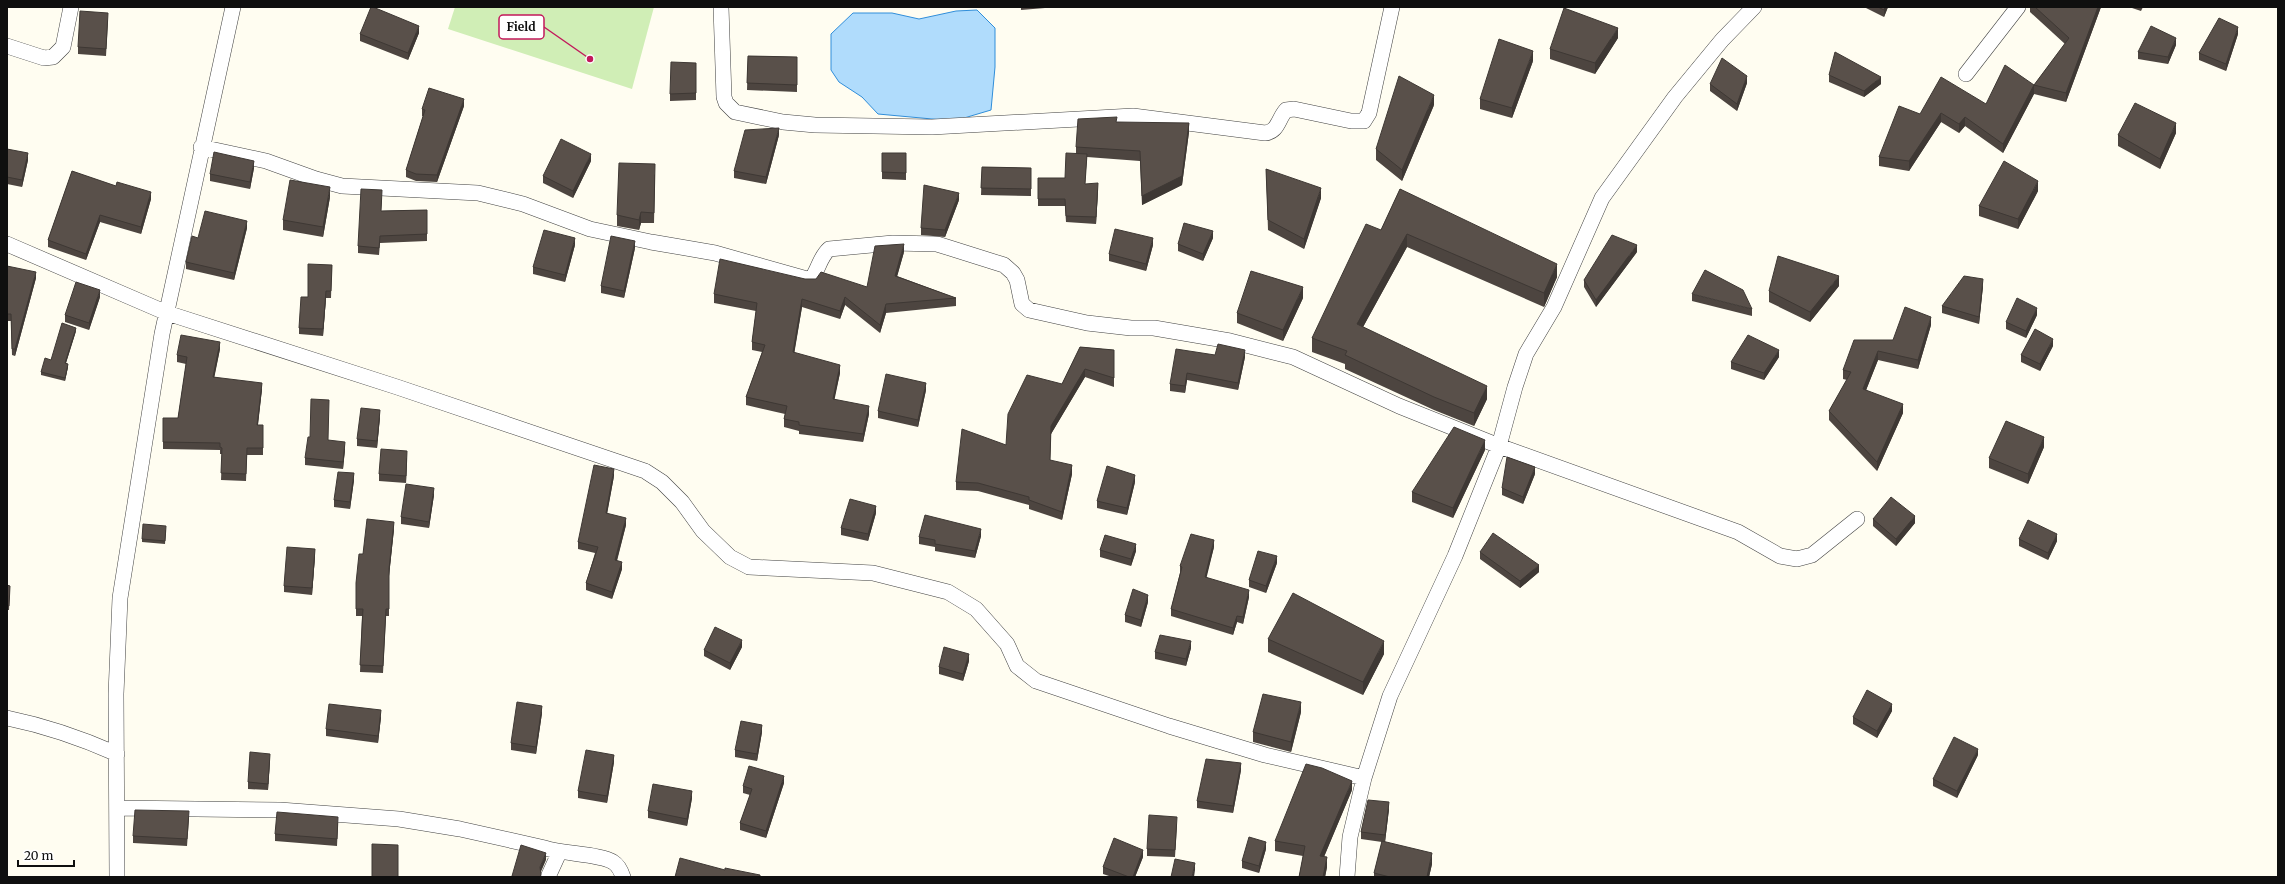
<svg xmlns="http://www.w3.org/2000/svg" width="2285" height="884" font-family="Merriweather,serif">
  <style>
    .green { fill: #d0eeb6 }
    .water { fill: #b0dcfc; stroke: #308eda }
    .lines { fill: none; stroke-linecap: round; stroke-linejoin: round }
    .street-casing { stroke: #424242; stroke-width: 16 }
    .street { stroke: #fff; stroke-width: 15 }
    .wall { fill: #4d4540 }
    .shaded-wall { fill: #3e3834 }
    .building { fill: #59504a; stroke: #3e3834 }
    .leader { fill: none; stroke: #c2185b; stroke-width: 1.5 }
    .callout-dot { fill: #c2185b; stroke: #fff; stroke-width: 1.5 }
    .callout { fill: #fff; stroke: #c2185b; stroke-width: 1.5 }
    .callout-label { font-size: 12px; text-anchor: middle; font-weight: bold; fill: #0f0f0f }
  </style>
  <rect width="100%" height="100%" fill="#fffdf1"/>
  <path class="green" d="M455,7H654L632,89L448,29Z"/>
  <path class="water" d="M977,10L995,28V67L991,110L954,121L878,114L862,97L839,82L831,70V34L853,13H892L919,19L956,11Z"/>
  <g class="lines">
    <g class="street-casing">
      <path id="street" d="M721,7L724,97L726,103L735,112L783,122L815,125L932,127L1133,116L1265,133C1278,132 1278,119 1286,110L1294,109L1351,121H1364L1369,113L1392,7
        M1754,7L1722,40L1675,97L1602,198L1554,307L1526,354L1515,387L1499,446L1738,532L1780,556L1797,559L1812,555L1857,519
        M7,46L44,58L53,57L63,47L71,7
        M1966,74L2018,7
        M201,147L266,161L316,179L342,186L478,193L523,204L590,229L651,242L715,253L807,279L812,278C819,268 820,257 829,249L893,243L937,244L1004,265L1013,273L1017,280L1022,304L1029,310L1087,323L1131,328H1154L1230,341L1293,357L1399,406L1499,446L1455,556L1390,696L1364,778
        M7,244L167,313L397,387L645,471L662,482L682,502L703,531L730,557L749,567L873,573L948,592L976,609L1007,644L1017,666L1036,681L1169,726L1265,755L1364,778L1350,837L1347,877
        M7,718C46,726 81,738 117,754
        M117,808L280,810L399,819L460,829L545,848C563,854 601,854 613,862C618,865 621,871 623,877
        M117,877L116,694L120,598L162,334L233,7
        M548,877L559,853"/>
    </g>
    <use href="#street" class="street"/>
  </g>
  <path class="wall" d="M1021,7H1045V8L1021,10Z
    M1864,7H1888L1884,17Z
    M2030,7H2101L2066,102L2034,94L2003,153L1965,126L1959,133L1941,122L1909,171L1879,166V157L1920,114L1986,104L2034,85L2065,44L2030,12Z
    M2129,7H2143L2141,11Z
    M108,20L106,56L78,54V47Z
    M419,33L408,60L360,41V34Z
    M2238,34L2226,71L2199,60V53Z
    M1618,38L1595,74L1550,59V49Z
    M2176,45L2168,64L2138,59V52Z
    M748,56L797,57V92L747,90Z
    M1533,61L1512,118L1480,109V99Z
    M696,63V100L670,101V94Z
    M1829,75L1881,84L1864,97L1829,82Z
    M1747,83L1737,111L1710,91V84Z
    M1434,105L1402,181L1376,160V149Z
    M464,106L437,182L416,181L406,177V170L423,116H422V109Z
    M1117,122L1189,132L1182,185L1142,205L1140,161L1087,157L1085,184L1098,190L1096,224L1066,222L1065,206H1038V178H1065L1076,153V147Z
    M2176,133L2160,169L2118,146V135Z
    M779,135L766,184L734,178V171Z
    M7,149L28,160L22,187L7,184Z
    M882,153H906V180L882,179Z
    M591,161L573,198L543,183V176Z
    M982,167L1031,168V196L981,195Z
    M254,168L250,189L210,181V174Z
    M1266,169L1321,198L1304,249L1268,230Z
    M72,171L151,199L141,234L100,222L86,260L48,247V240Z
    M655,174L654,223H641L639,230L617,226V215Z
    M1400,189L1557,277L1544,307L1407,247L1363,327L1487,399L1474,426L1434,410L1345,369V364L1312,352V338L1381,230Z
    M2038,191L2018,229L1979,216V206Z
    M330,197L323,237L283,230V220Z
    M382,197L381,211L427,210V241L380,243L379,255L358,253V246Z
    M959,200L945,237L921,235V228Z
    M247,228L234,280L186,269V262L198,238Z
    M1213,238L1203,261L1178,251V244Z
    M575,245L565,282L533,274V267Z
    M1153,245L1146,271L1109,261V254Z
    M635,248L624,298L601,293V286Z
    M904,252L897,276L956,298V306L886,313L880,333L845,305L840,319L802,307L794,353L840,373L834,399L869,414L863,442L799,434V431L784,427V419L785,414L746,405V397L762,352L752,350V342L756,311L714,303V294L805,279L867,287Z
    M1637,252L1596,307L1584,287V280Z
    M332,265L331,298H326L323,336L299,334V328L308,297Z
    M7,266L36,278L15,356L12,355L11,321H7Z
    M1839,286L1810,322L1769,302V291Z
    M1983,286L1979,324L1942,313V306Z
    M1692,294L1752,309V316L1692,301Z
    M100,297L89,330L65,322V315Z
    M1303,298L1283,341L1237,323V313Z
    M2037,315L2026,338L2006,329V322Z
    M1931,325L1918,369L1878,360L1866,390L1903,413L1877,471L1829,420V411L1847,380L1843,379V370L1893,340Z
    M76,331L66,363L68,367L65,381L41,375V372L51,360Z
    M2053,346L2040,371L2021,362V355Z
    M1080,347L1114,350V387L1085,377L1051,434L1050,460L1072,474L1062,520L1029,509V505L978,491L956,490V482L1006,445L1062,384Z
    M220,349L214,377L262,389L258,425H263V455H247L246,481L221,480L222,454H220V450L163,449V418H178L186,364L177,362V355Z
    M1215,355L1245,357L1238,390L1187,380L1185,393L1170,391V384Z
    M1779,357L1764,380L1731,369V362Z
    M926,390L918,427L878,418V411Z
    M380,417L377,448L357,446V439Z
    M328,440L345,449L343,469L305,465V458Z
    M2044,447L2028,484L1989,468V458Z
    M1485,450L1453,518L1412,502V492Z
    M407,458L406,483L379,481V474Z
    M1535,474L1523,504L1502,495V488Z
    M614,476L607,513L626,525L617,561L622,569L612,599L586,590V583L595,553L578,549V542Z
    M354,480L350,509L334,507V500Z
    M1135,482L1127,515L1097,508V501Z
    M434,495L429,528L401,524V517Z
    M876,513L868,541L841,535V528Z
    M1873,519L1915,523L1896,546L1873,526Z
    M394,529L389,576V616H386L383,673L360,672L362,616H356V583L363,554Z
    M166,530L165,544L142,542V539Z
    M981,536L975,558L935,551V547L919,544V537Z
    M2019,539L2057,541L2048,560L2019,546Z
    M1214,547L1206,577L1249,597L1243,624L1237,622L1233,635L1171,616V609L1180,573V566Z
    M1100,550L1136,551L1131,566L1100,557Z
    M1480,552L1539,572L1520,588L1480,559Z
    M315,556L312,595L284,592V586Z
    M1277,563L1266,593L1249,587V580Z
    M7,585L10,586L9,610H7Z
    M1148,602L1141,627L1125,622V615Z
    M1268,639L1384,654L1363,695L1268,652Z
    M742,647L730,670L704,656V650Z
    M1191,648L1186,666L1155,659V652Z
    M969,661L963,681L939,674V667Z
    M1892,711L1877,738L1853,724V717Z
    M1301,712L1291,752L1253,742V732Z
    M542,713L536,754L511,750V743Z
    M381,717L378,743L326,736V729Z
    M762,732L757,761L735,757V750Z
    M1978,755L1957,798L1933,786V779Z
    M270,760L268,790L248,789V782Z
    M614,762L607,803L578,798V791Z
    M1241,770L1233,813L1197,808V801Z
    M784,783L766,838L740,830V823L750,795L743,793V786Z
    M1352,790L1324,857L1327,867L1325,877H1299L1303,856L1275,851V841Z
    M692,798L687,826L648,818V811Z
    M1389,809L1385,842L1432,864L1429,877H1374V873L1382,842L1361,839V832Z
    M189,818L187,846L133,843V836Z
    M338,823L337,846L275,841V834Z
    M1177,824L1175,857L1147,856V849Z
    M1266,849L1259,873L1242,868V861Z
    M1143,857L1135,877H1112L1103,874V867Z"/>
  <path class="shaded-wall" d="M1885,7H1888L1884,17V10Z
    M2098,7H2101L2066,102V93Z
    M419,26V33L408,60V53Z
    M2238,27V34L2226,71V64Z
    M1618,28V38L1595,74V63Z
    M2176,38V45L2168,64V57Z
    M1533,51V61L1512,118V108Z
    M1747,76V83L1737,111V104Z
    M1881,77V84L1864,97V91Z
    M2034,85V94L2003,153V144Z
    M1434,95V105L1402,181V170Z
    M464,99V106L437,182V175Z
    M1941,113V122L1909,171V161Z
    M1965,117V126L1959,133V124Z
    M1189,123V132L1182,185L1142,205V196Z
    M2176,123V133L2160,169V159Z
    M779,128V135L766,184V177Z
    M28,153V160L22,187V180Z
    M591,154V161L573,198V191Z
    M254,161V168L250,189V182Z
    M2038,181V191L2018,229V219Z
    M1098,183V190L1096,224V217Z
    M330,187V197L323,237V227Z
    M1321,188V198L1304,249V239Z
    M151,192V199L141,234V227Z
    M959,193V200L945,237V230Z
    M641,212V223L639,230V220Z
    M100,215V222L86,260V254Z
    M247,221V228L234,280V273Z
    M1213,231V238L1203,261V254Z
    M1407,234V247L1357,338V324Z
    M575,238V245L565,282V275Z
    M1153,238V245L1146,271V264Z
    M635,241V248L624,298V291Z
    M904,244V252L895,284V276Z
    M1637,245V252L1596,307V300Z
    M1557,264V277L1544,307V293Z
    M36,272V278L15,356V349Z
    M1839,276V286L1810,322V312Z
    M1983,279V286L1979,324V317Z
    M1303,287V298L1283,341V330Z
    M100,290V297L89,330V323Z
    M326,291V298L323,336V329Z
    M845,297V305L840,319V311Z
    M802,299V307L793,361V352Z
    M886,304V313L880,333V325Z
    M2037,308V315L2026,338V331Z
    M1931,317V325L1918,369V360Z
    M76,328V331L65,366V363Z
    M2053,339V346L2040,371V364Z
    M220,342V349L213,384V377Z
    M1245,350V357L1238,390V383Z
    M1779,350V357L1764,380V373Z
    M1878,351V360L1863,398V389Z
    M68,364V367L65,381V378Z
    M840,365V373L833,407V399Z
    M1085,369V377L1051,434L1050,469L1051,426Z
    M1187,373V380L1185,393V386Z
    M262,383V389L257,432V425Z
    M926,383V390L918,427V420Z
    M1487,386V399L1474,426V413Z
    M1903,404V413L1877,471V462Z
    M869,406V414L863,442V434Z
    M380,410V417L377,448V441Z
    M2044,437V447L2028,484V474Z
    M1485,440V450L1453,518V508Z
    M345,442V449L343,469V462Z
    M407,451V458L406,483V476Z
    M1072,465V474L1062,520V512Z
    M1535,467V474L1523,504V497Z
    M614,469V476L606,520V513Z
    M354,473V480L350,509V502Z
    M1135,475V482L1127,515V508Z
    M434,488V495L429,528V522Z
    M876,506V513L868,541V534Z
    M1915,516V523L1896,546V539Z
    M626,518V525L615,567V560Z
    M394,522V529L389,576V569Z
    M981,529V536L975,558V551Z
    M2057,534V541L2048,560V553Z
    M1214,540V547L1205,584V577Z
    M1136,544V551L1131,566V559Z
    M315,549V556L312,595V588Z
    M1277,556V563L1266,593V586Z
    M622,562V569L612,599V592Z
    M1539,565V572L1520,588V581Z
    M1249,590V597L1243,624V617Z
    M1148,595V602L1141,627V620Z
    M1237,616V622L1233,635V628Z
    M742,640V647L730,670V663Z
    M1191,641V648L1186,666V659Z
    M1384,641V654L1363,695V682Z
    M969,654V661L963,681V674Z
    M1301,702V712L1291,752V742Z
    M1892,704V711L1877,738V731Z
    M542,706V713L536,754V747Z
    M381,710V717L378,743V736Z
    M762,725V732L757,761V754Z
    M1978,749V755L1957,798V791Z
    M270,754V760L268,790V784Z
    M614,755V762L607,803V796Z
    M1241,763V770L1233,813V806Z
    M784,776V783L766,838V831Z
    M1352,781V790L1320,866V856Z
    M692,791V798L687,826V819Z
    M1389,802V809L1385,842V835Z
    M1266,842V849L1259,873V866Z
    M1143,850V857L1135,877H1133Z
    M546,853V860L540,874V867Z
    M1432,853V864L1429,877H1427Z
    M1327,857V867L1325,877H1323Z
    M1195,863V870L1194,877H1192Z"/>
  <path class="building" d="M371,7H373L419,26L408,53L360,34Z
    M1878,7H1885L1884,10Z
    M2035,7H2098L2066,93L2034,85L2069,38Z
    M1564,8L1618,28L1595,63L1550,49Z
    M80,11L108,13L106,49L78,47Z
    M2219,18L2238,27L2226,64L2199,53Z
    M2151,26L2176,38L2168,57L2138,52Z
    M1499,39L1533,51L1512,108L1480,99Z
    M1835,52L1881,77L1864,91L1829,75Z
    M748,56L797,57V85L747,83Z
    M1722,58L1747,76L1737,104L1710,84Z
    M671,62L696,63V93L670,94Z
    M2005,65L2034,85L2003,144L1965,117L1959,124L1941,113L1909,161L1879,157L1899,106L1920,114L1941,77L1986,104Z
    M1399,76L1434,95L1402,170L1376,149Z
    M429,88L464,99L437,175L416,174L406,170L425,110L422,109Z
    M2135,103L2176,123L2160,159L2118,135Z
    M1117,117L1116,122L1189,123L1182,176L1142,196L1140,151L1076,147L1078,119Z
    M779,128L766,177L734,171L745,130Z
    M561,139L591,154L573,191L543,176Z
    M7,149L28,153L22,180L7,177Z
    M214,152L254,161L250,182L210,174Z
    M882,153H906V173L882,172Z
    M1066,153L1087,154L1085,184L1098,183L1096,217L1066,216L1065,199H1038V178H1065Z
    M2004,161L2038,181L2018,219L1979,206Z
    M619,163L655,164L654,213L641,212L639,220L617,215Z
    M982,167L1031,168V189L981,188Z
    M1266,169L1321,188L1304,239L1268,220Z
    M72,171L116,186L117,182L151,192L141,227L100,215L86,254L48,240Z
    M290,180L330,187L323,227L283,220Z
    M924,185L959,193L945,230L921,228Z
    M361,189L382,190L381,211L427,210V234L380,236L379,248L358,246Z
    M1400,189L1557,264L1544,293L1407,234L1357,324L1487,386L1474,413L1434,397L1345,355L1347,351L1312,338L1366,224L1381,230Z
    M205,211L247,221L234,273L186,262L192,236L198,238Z
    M1184,223L1213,231L1203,254L1178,244Z
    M1115,229L1153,238L1146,264L1109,254Z
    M544,230L575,238L565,275L533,267Z
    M1612,235L1637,245L1596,300L1584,280Z
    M611,236L635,241L624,291L601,286Z
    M904,244L895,276L956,298L886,304L880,325L845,297L840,311L802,299L793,352L840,365L833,399L869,406L863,434L799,425V422L784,419L787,406L746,397L765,345L752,342L757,303L714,294L720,259L805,279H816L821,272L867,287L875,246Z
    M1778,256L1839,276L1810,312L1769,291Z
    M308,264L332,265L331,291H326L323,329L299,328L301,297H308Z
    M7,266L36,272L15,349H12L11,314H7Z
    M1705,270L1743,290L1752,309L1692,294Z
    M1251,271L1303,287L1283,330L1237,313Z
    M1964,276L1983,279L1979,317L1942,306Z
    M76,282L100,290L89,323L65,315Z
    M2017,298L2037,308L2026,331L2006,322Z
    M1905,307L1931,317L1918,360L1878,351L1863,389L1903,404L1877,462L1829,411L1851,372L1843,370L1854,340H1893Z
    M62,323L76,328L65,363L68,364L65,378L41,372L45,358L51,360Z
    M2035,329L2053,339L2040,364L2021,355Z
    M181,335L220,342L213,377L262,383L257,425H263V448H247L246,474L221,473L222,448L220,447V443L163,442V418H178L187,357L177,355Z
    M1748,335L1779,350L1764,373L1731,362Z
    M1218,344L1245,350L1238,383L1187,373L1185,386L1170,384L1176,349L1215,355Z
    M1080,347L1114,350V378L1085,369L1051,426L1050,460L1072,465L1062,512L1029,500V497L978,483L956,482L962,429L1006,445L1008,414L1027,375L1062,384Z
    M886,374L926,383L918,420L878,411Z
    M311,399L329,400L328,440L345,442L343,462L305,458L308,437H310Z
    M361,408L380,410L377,441L357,439Z
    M2006,421L2044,437L2028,474L1989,458Z
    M1454,427L1485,440L1453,508L1412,492Z
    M381,449L407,451L406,476L379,474Z
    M1507,457L1535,467L1523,497L1502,488Z
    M594,465L614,469L606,513L626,518L615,560L622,562L612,592L586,583L598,547L578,542Z
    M1107,466L1135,475L1127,508L1097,501Z
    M338,472L354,473L350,502L334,500Z
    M406,484L434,488L429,522L401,517Z
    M1891,497L1915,516L1896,539L1873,519Z
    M850,499L876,506L868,534L841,528Z
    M925,515L981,529L975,551L935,544V540L919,537Z
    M367,519L394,522L389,569V609H386L383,666L360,665L363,609H356V583L359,554H363Z
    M2028,520L2057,534L2048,553L2019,539Z
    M143,524L166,526L165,541L142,539Z
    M1493,533L1539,565L1520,581L1480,552Z
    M1191,534L1214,540L1205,577L1249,590L1243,617L1237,616L1233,628L1171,609L1182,567L1180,566Z
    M1105,535L1136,544L1131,559L1100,550Z
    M287,547L315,549L312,588L284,586Z
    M1258,551L1277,556L1266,586L1249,580Z
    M7,585L10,586L9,606H7Z
    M1133,589L1148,595L1141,620L1125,615Z
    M1293,593L1384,641L1363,682L1268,639Z
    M715,627L742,640L730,663L704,650Z
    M1160,635L1191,641L1186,659L1155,652Z
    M944,647L969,654L963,674L939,667Z
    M1867,690L1892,704L1877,731L1853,717Z
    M1263,694L1301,702L1291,742L1253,732Z
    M517,702L542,706L536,747L511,743Z
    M329,704L381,710L378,736L326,729Z
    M741,721L762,725L757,754L735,750Z
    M1954,737L1978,749L1957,791L1933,779Z
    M586,750L614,755L607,796L578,791Z
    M250,752L270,754L268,784L248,782Z
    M1206,759L1241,763L1233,806L1197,801Z
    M1306,764L1322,768L1352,781L1320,856L1327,857L1323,877H1299L1305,846L1275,841Z
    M749,766L784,776L766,831L740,823L752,789L743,786Z
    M653,784L692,791L687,819L648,811Z
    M1368,800L1389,802L1385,835L1361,832Z
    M135,810L189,811L187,839L133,836Z
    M277,812L338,817L337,839L275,834Z
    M1149,815L1177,817L1175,850L1147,849Z
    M1249,837L1266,842L1259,866L1242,861Z
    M1114,838L1143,850L1133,877H1129L1103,867Z
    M1382,841L1432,853L1427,877H1390L1374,873Z
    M372,844L398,845V877H372Z
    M521,845L546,853L540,867L541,875L540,877H516L512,876Z
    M680,858L725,870V868L760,875V877H675Z
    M1175,859L1195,863L1192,877H1171Z"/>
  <path class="leader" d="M590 59L544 27"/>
  <circle class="callout-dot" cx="590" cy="59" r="4"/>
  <rect class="callout" x="499" y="15" width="45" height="24" rx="4"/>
  <g class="callout-label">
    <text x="521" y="31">Field</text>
  </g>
  <rect width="2285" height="884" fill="none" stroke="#0f0f0f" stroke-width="16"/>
  <path d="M18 860v6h56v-6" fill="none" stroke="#0f0f0f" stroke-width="2"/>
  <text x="24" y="860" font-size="12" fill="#0f0f0f" stroke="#ffffff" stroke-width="3" paint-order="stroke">20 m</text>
</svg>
